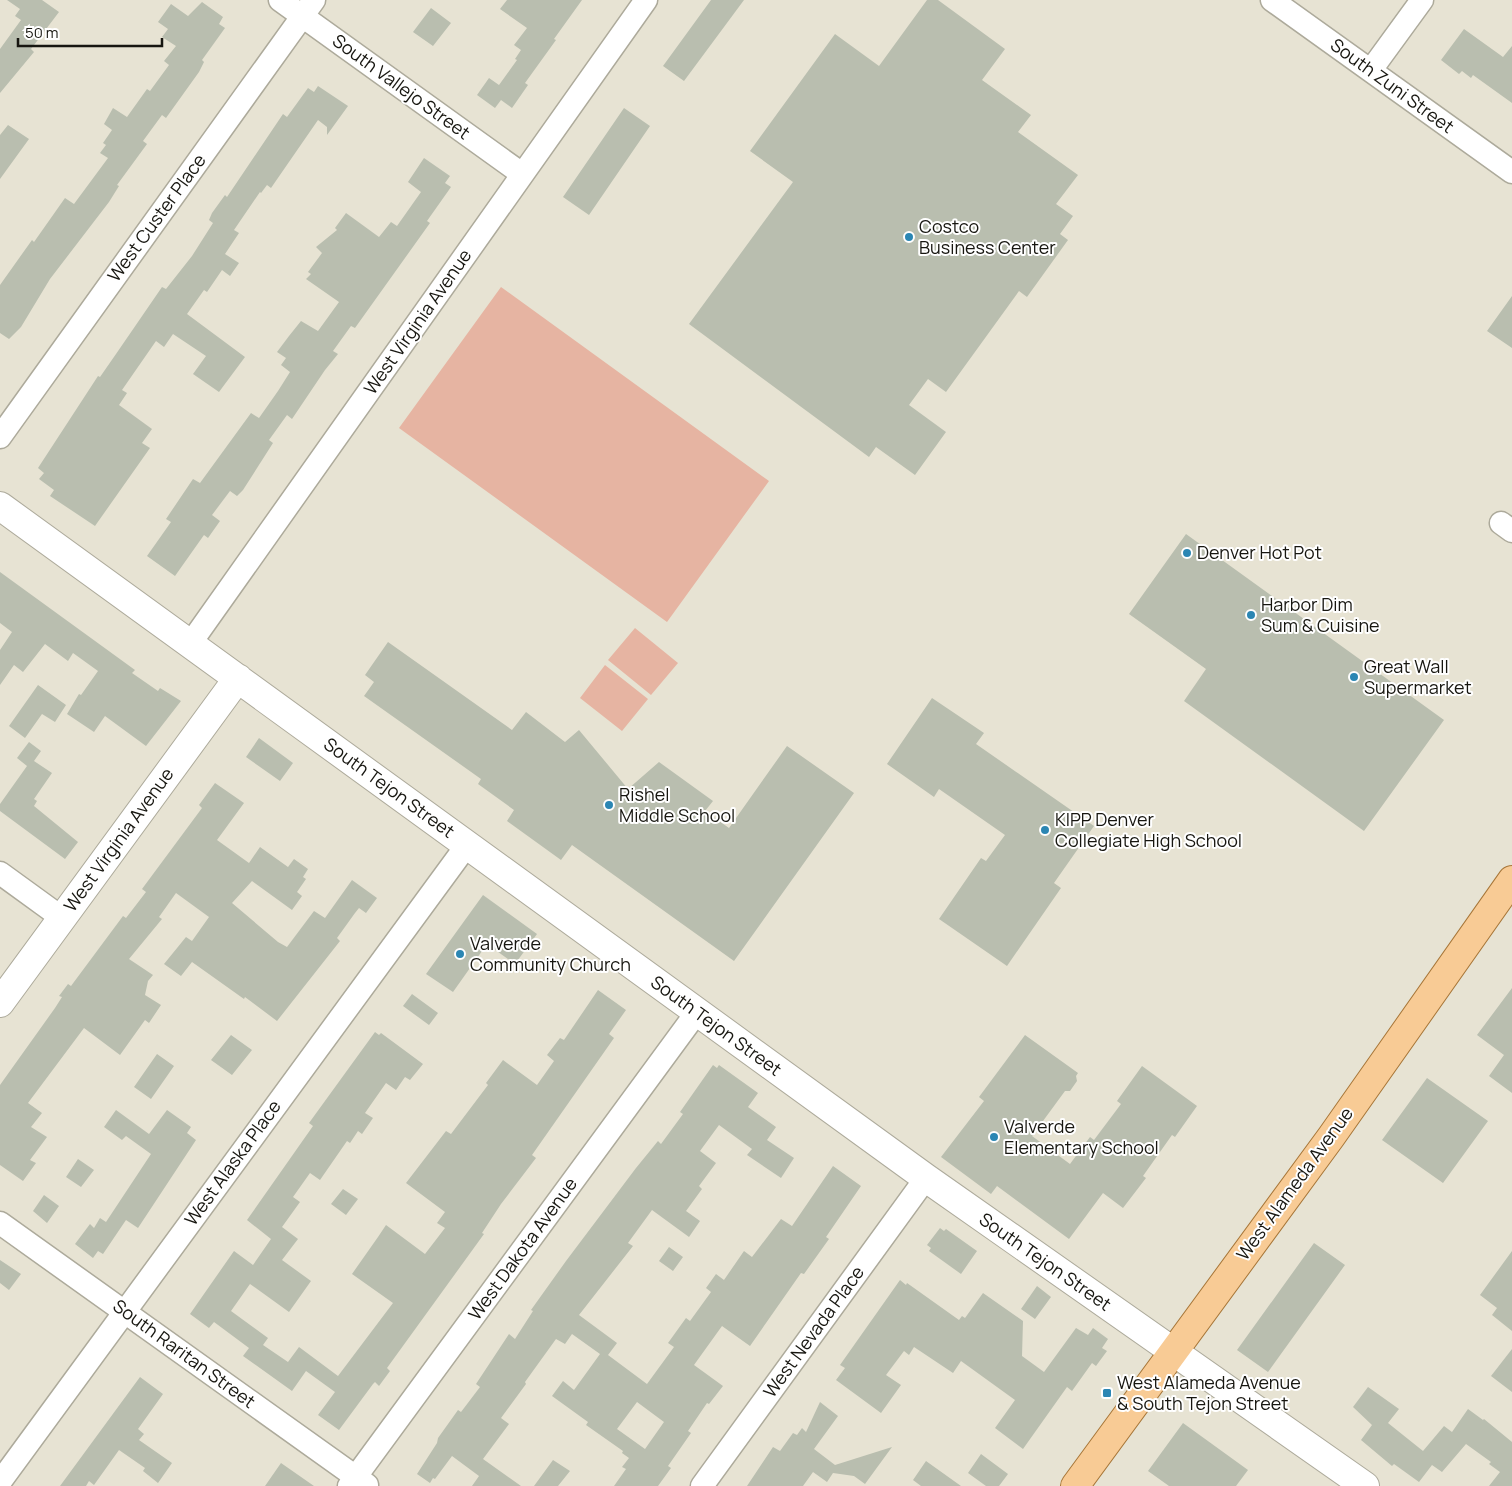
<svg xmlns="http://www.w3.org/2000/svg" width="1512" height="1486" font-family="Manrope,sans-serif">
  <style>
    .green { fill: #e6b4a2 }
    .building { fill: #b9beaf; fill-rule: evenodd }
    .lines { fill: none; stroke-linecap: round; stroke-linejoin: round }
    .minor-casing { stroke: #adaa9b; stroke-width: 25 }
    .tertiary-casing { stroke: #adaa9b; stroke-width: 30 }
    .primary-casing { stroke: #a77638; stroke-width: 30 }
    .minor { stroke: #fff; stroke-width: 22 }
    .tertiary { stroke: #fff; stroke-width: 28 }
    .primary { stroke: #f8cb95; stroke-width: 28 }
    .poi-dot { fill: #2b86b3; stroke: #fff; stroke-width: 2 }
    .labels { text-anchor: middle; stroke-width: 4; stroke-linejoin: round; paint-order: stroke }
    .street-label { font-size: 18px; fill: #171610; stroke: #fff }
    .poi-label { font-size: 18px; fill: #171610; stroke: #fff; text-anchor: start }
  </style>
  <rect width="100%" height="100%" fill="#e7e3d3"/>
  <path class="green" d="M501,287L769,481L667,622L399,428Z
    M635,628L678,663L651,695L608,660Z
    M605,665L648,699L622,731L580,698Z"/>
  <path class="building" d="M7,0H42L59,12L31,49L34,52L0,93V49L21,20L15,16L20,9Z
    M507,0H582L554,39L556,40L525,83L528,85L512,108L501,100L495,108L477,95L489,78L499,85L517,60L515,59L521,50L514,45L527,28L500,9Z
    M711,0H744L684,81L663,66Z
    M927,0H938L1005,49L982,80L1031,115L1018,132L1078,175L1056,204L1073,216L1060,234L1068,240L1027,297L1019,291L946,392L928,379L909,405L946,432L915,475L876,447L869,457L689,324L793,182L750,151L835,34L879,66Z
    M202,2L223,17L219,24L225,28L202,60L204,62L199,72L166,118L162,115L143,141L147,144L117,185L119,186L109,202L50,279L21,327L9,339L0,333V285L32,240L34,242L65,198L74,204L108,158L100,153L106,145L103,143L112,130L104,124L113,108L127,117L147,89L150,91L169,65L164,61L176,46L162,37L168,29L158,22L171,4L188,16Z
    M431,8L451,23L433,46L413,32Z
    M1464,29L1503,57L1512,46V103L1473,75L1471,78L1462,71L1459,74L1441,60Z
    M318,86L348,106L327,135V127L318,120L271,188L267,185L261,193L260,192L234,230L239,233L225,254L239,263L230,276L222,270L207,292L204,290L187,314L245,357L219,392L193,374L206,356L173,334L164,347L156,341L122,390L127,393L119,405L152,429L142,443L150,448L95,526L50,496L54,490L39,479L44,473L38,468L98,376L100,377L116,354L162,287L166,289L192,256L213,223L209,220L212,213L225,195L227,197L283,114L287,117L308,88L314,92Z
    M624,108L650,126L589,215L563,197Z
    M8,125L29,139L0,179V135Z
    M424,158L450,176L445,183L451,187L427,221L430,223L355,328L351,326L333,351L338,354L325,370L292,419L287,415L269,440L273,443L243,490L237,496L230,491L212,515L220,521L208,538L204,535L175,576L147,556L171,522L166,519L193,479L200,483L251,413L259,418L278,391L290,372L281,365L286,358L277,352L289,336L301,321L318,331L339,302L306,279L311,274L308,272L322,253L316,247L337,230L335,228L346,213L379,237L391,222L397,226L421,192L408,182Z
    M1512,296V348L1487,331Z
    M1186,534L1444,720L1364,831L1184,701L1206,669L1129,614Z
    M0,572L135,670L132,673L158,691L160,688L181,701L146,746L105,716L94,732L67,714L79,694L81,695L98,671L73,653L68,661L45,644L23,672L14,665L0,685V650L12,632L0,623Z
    M388,642L512,730L526,712L565,742L579,730L628,789L659,762L713,801L705,811L729,828L787,746L854,793L734,961L572,845L561,860L507,821L514,810L478,784L481,779L364,696L374,682L365,675Z
    M38,685L66,705L55,722L42,714L25,738L9,726Z
    M932,698L984,733L976,744L1094,826L1054,883L1061,888L1007,966L939,919L981,858L986,861L1005,835L939,789L934,797L887,764Z
    M259,738L293,763L280,781L246,757Z
    M29,742L41,751L34,761L52,773L34,799L37,801L34,806L78,842L65,859L0,811V804L27,766L17,758Z
    M215,783L244,803L217,840L249,863L260,847L288,867L294,859L308,869L303,877L306,879L297,892L302,896L292,910L252,881L232,903L278,942L287,947L314,911L325,918L352,880L377,898L366,913L359,908L355,913L337,938L340,941L277,1021L245,997L244,999L192,962L181,976L164,964L186,937L192,941L209,917L176,893L159,917L162,919L129,959L153,975L148,981L145,995L161,1005L149,1023L145,1020L120,1055L84,1028L28,1103L42,1113L31,1127L47,1137L30,1160L36,1163L23,1181L0,1165V1085L55,1008L62,997L59,996L68,984L71,986L123,916L126,918L146,892L142,889L202,808L199,805Z
    M483,895L537,934L515,964L487,944L453,992L426,974Z
    M1512,988V1093L1489,1076L1504,1055L1477,1035Z
    M598,990L626,1010L609,1034L614,1038L532,1155L536,1158L501,1204L482,1233L484,1234L387,1368L390,1371L379,1386L375,1382L373,1384L339,1430L318,1415L335,1392L306,1371L292,1391L243,1356L249,1348L214,1322L209,1328L190,1314L234,1251L253,1265L271,1239L247,1220L313,1126L309,1123L375,1032L379,1035L381,1033L423,1064L410,1080L405,1077L396,1090L386,1083L365,1113L373,1118L362,1134L358,1131L350,1143L347,1141L320,1180L310,1173L293,1197L300,1202L282,1227L298,1239L282,1260L311,1281L289,1312L250,1284L231,1311L268,1338L263,1345L288,1362L299,1347L338,1376L393,1303L352,1274L378,1237L386,1225L425,1254L445,1228L437,1223L445,1212L406,1183L446,1131L451,1134L488,1085L486,1083L503,1060L537,1085L554,1061L547,1055L560,1038L564,1040Z
    M412,994L438,1013L429,1025L403,1006Z
    M231,1035L252,1050L232,1075L211,1060Z
    M1025,1035L1078,1073L1076,1076L1077,1081L1070,1091H1065L1032,1136L1070,1164L1090,1137L1094,1140L1121,1104L1117,1101L1142,1066L1197,1106L1175,1137L1172,1135L1143,1176L1146,1178L1123,1208L1103,1193L1069,1239L997,1186L991,1194L941,1157L984,1101L979,1097Z
    M157,1054L174,1066L151,1099L134,1087Z
    M713,1065L717,1068L719,1065L758,1093L748,1107L776,1127L767,1140L794,1158L781,1178L747,1155L752,1149L719,1125L700,1151L716,1163L699,1186L702,1189L686,1211L700,1221L689,1237L652,1210L628,1243L633,1246L579,1315L617,1343L608,1355L647,1384L674,1347L668,1343L686,1318L690,1321L711,1292L706,1288L716,1274L724,1280L744,1251L752,1257L781,1219L792,1226L833,1166L861,1186L826,1237L829,1239L804,1274L801,1273L750,1346L722,1326L694,1365L723,1386L709,1404L707,1403L688,1431L691,1433L668,1466L671,1468L658,1486H614L626,1469L622,1467L629,1458L622,1453L623,1451L586,1425L588,1422L552,1396L563,1381L574,1390L600,1354L572,1334L565,1344L556,1339L525,1382L526,1384L501,1418L509,1424L483,1459L521,1486H472L479,1476L452,1456L435,1479L433,1478L430,1483L417,1474L437,1443L438,1438L458,1410L461,1412L480,1387L476,1384L509,1334L515,1339L533,1311L531,1310L566,1261L636,1168L658,1141L661,1144L683,1114L680,1112ZM637,1402L664,1422L645,1449L617,1429Z
    M1427,1078L1488,1121L1443,1183L1382,1140Z
    M116,1110L149,1134L167,1110L191,1127L187,1133L196,1140L138,1228L126,1220L103,1254L98,1251L93,1258L75,1244L90,1224L94,1228L100,1218L106,1222L151,1154L126,1136L122,1140L104,1127Z
    M78,1159L94,1170L81,1187L66,1177Z
    M343,1189L358,1199L346,1215L331,1204Z
    M44,1195L59,1206L47,1223L33,1211Z
    M940,1228L944,1231L946,1229L977,1251L961,1274L929,1251L931,1248L927,1245Z
    M1314,1243L1345,1265L1268,1372L1237,1350Z
    M669,1247L683,1257L673,1271L659,1261Z
    M1512,1251V1331L1492,1315L1497,1308L1480,1295Z
    M0,1260L21,1274L9,1290L0,1283Z
    M900,1280L906,1285L907,1283L959,1320L962,1316L965,1318L983,1293L1023,1321L1022,1356L1044,1372L1076,1328L1088,1335L1093,1328L1108,1339L1102,1348L1107,1351L1096,1366L1092,1363L1072,1391L1067,1387L1023,1449L995,1428L1015,1400L961,1361L953,1373L914,1347L909,1355L904,1351L886,1375L901,1385L881,1413L836,1380L845,1368L840,1365Z
    M1037,1286L1051,1297L1035,1319L1021,1309Z
    M1512,1349V1392L1491,1376Z
    M140,1377L163,1394L138,1429L144,1434L139,1440L172,1463L158,1483L143,1471L145,1468L119,1450L94,1485L89,1481L86,1486H60Z
    M1368,1387L1399,1409L1388,1423L1423,1451L1444,1426L1452,1432L1468,1409L1483,1420L1484,1419L1512,1442V1486H1489L1500,1472L1489,1464L1491,1462L1466,1444L1442,1472L1432,1465L1419,1482L1394,1464L1392,1466L1361,1440L1372,1425L1353,1407Z
    M820,1402L838,1416L814,1449L835,1465L892,1447L865,1484L854,1476L833,1473L827,1482L813,1472L803,1486H747L773,1447L780,1451L793,1433L797,1435L802,1428L806,1432Z
    M1183,1423L1248,1470L1236,1486H1169L1148,1471Z
    M981,1454L1008,1474L999,1486H986L968,1473Z
    M553,1460L570,1471L558,1486H534Z
    M926,1461L961,1486H921L913,1480Z
    M281,1463L314,1486H265Z"/>
  <g class="lines">
    <g class="minor-casing">
      <path id="minor" d="M280,0L522,174
        M1272,0L1512,172
        M1371,70L1422,0
        M0,437L314,0
        M1501,523L1512,531
        M190,644L646,0
        M0,873L62,918
        M0,1223L367,1485
        M0,1482L467,845
        M349,1486L697,1012
        M702,1486L926,1178"/>
    </g>
    <g class="tertiary-casing">
      <path id="tertiary" d="M0,506L926,1178L1365,1486
        M0,1003L238,678"/>
    </g>
    <g class="primary-casing">
      <path id="primary" d="M1075,1486L1331,1137L1512,880"/>
    </g>
    <use href="#minor" class="minor"/>
    <use href="#tertiary" class="tertiary"/>
    <use href="#primary" class="primary"/>
  </g>
  <g class="poi-dot">
    <circle cx="909" cy="237" r="5"/>
    <circle cx="1187" cy="553" r="5"/>
    <circle cx="1251" cy="615" r="5"/>
    <circle cx="1354" cy="677" r="5"/>
    <circle cx="609" cy="805" r="5"/>
    <circle cx="1045" cy="830" r="5"/>
    <circle cx="460" cy="954" r="5"/>
    <circle cx="994" cy="1137" r="5"/>
    <rect x="1102" y="1388" width="10" height="10" rx="2.5"/>
  </g>
  <g class="labels">
    <g class="street-label">
      <text transform="translate(1392 86) rotate(36)" y="6">South Zuni Street</text>
      <text transform="translate(401 87) rotate(36)" y="6">South Vallejo Street</text>
      <text transform="translate(157 218) rotate(-54)" y="6">West Custer Place</text>
      <text transform="translate(418 322) rotate(-55)" y="6">West Virginia Avenue</text>
      <text transform="translate(389 788) rotate(36)" y="6">South Tejon Street</text>
      <text transform="translate(119 840) rotate(-54)" y="6">West Virginia Avenue</text>
      <text transform="translate(716 1026) rotate(36)" y="6">South Tejon Street</text>
      <text transform="translate(233 1163) rotate(-54)" y="6">West Alaska Place</text>
      <text transform="translate(1295 1184) rotate(-54)" y="6">West Alameda Avenue</text>
      <text transform="translate(523 1249) rotate(-54)" y="6">West Dakota Avenue</text>
      <text transform="translate(1045 1262) rotate(35)" y="6">South Tejon Street</text>
      <text transform="translate(814 1332) rotate(-54)" y="6">West Nevada Place</text>
      <text transform="translate(184 1354) rotate(36)" y="6">South Raritan Street</text>
    </g>
    <g class="poi-label">
      <text x="919" y="233">Costco<tspan x="919" dy="21">Business Center</tspan></text>
      <text x="1197" y="559">Denver Hot Pot</text>
      <text x="1261" y="611">Harbor Dim<tspan x="1261" dy="21">Sum &amp; Cuisine</tspan></text>
      <text x="1364" y="673">Great Wall<tspan x="1364" dy="21">Supermarket</tspan></text>
      <text x="619" y="801">Rishel<tspan x="619" dy="21">Middle School</tspan></text>
      <text x="1055" y="826">KIPP Denver<tspan x="1055" dy="21">Collegiate High School</tspan></text>
      <text x="470" y="950">Valverde<tspan x="470" dy="21">Community Church</tspan></text>
      <text x="1004" y="1133">Valverde<tspan x="1004" dy="21">Elementary School</tspan></text>
      <text x="1117" y="1389">West Alameda Avenue<tspan x="1117" dy="21">&amp; South Tejon Street</tspan></text>
    </g>
  </g>
  <path d="M18 38v8h144v-8" fill="none" stroke="#171610" stroke-width="2.5"/>
  <text x="25" y="38" font-size="15" fill="#171610" stroke="#ffffff" stroke-width="4" paint-order="stroke">50 m</text>
</svg>
